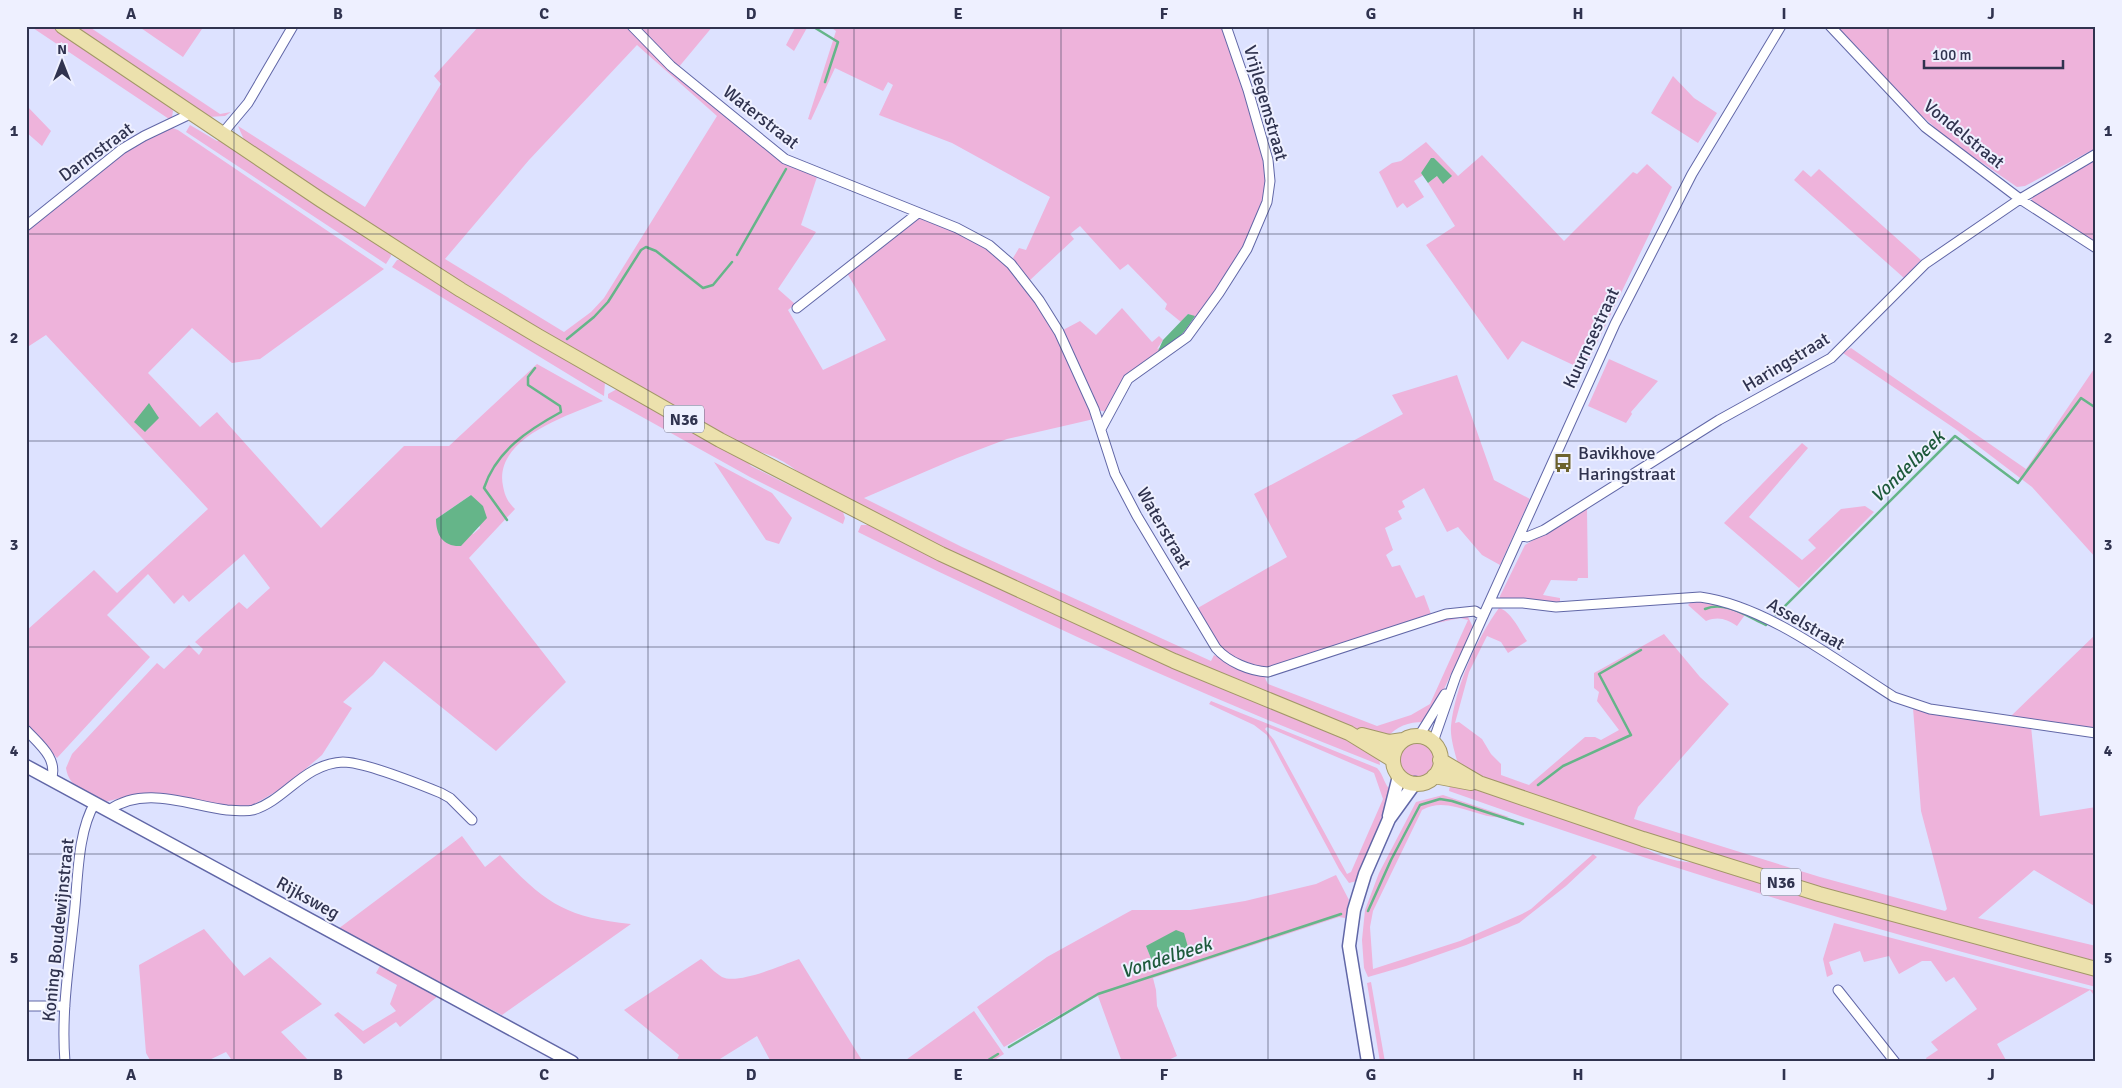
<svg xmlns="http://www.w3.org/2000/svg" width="2122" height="1088" font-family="Signika,sans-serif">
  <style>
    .green { fill: #eeb3db; fill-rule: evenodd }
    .water { fill: #65b589 }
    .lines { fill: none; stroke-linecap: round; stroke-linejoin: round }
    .stream { stroke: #65b589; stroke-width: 2.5 }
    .street-casing { stroke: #6167a7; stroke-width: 11 }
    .secondary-casing { stroke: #6167a7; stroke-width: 15 }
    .primary-casing { stroke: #a29768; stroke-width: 16 }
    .street { stroke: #fff; stroke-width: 9 }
    .secondary { stroke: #fff; stroke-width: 12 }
    .primary { stroke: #ece1ad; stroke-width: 14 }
    .grid { fill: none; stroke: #30334f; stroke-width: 1; stroke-opacity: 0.55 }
    .labels { text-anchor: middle; stroke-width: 4; stroke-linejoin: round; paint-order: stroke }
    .shield { fill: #eef0ff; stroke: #696c84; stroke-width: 1 }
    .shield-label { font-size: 16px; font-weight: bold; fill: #30334f }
    .street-label { font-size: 18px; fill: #30334f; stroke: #eef0ff }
    .poi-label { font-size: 18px; fill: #30334f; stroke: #eef0ff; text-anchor: start }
    .water-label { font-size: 19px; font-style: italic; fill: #1e5a3c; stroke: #eef0ff }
    .neatline { fill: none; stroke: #30334f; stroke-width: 2 }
    .grid-label { font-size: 16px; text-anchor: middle; font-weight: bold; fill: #30334f }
  </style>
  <rect width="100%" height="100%" fill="#dde2ff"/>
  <path class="green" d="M30,26H54L170,105L173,111L172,117L169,119Z
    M73,26H88L220,114L231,112L225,116L208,117Z
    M138,26H204L183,57Z
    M479,26H630L785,162L817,177L801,225L816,232L778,289L795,304L788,310L823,370L886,340L847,273L913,221L920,218C942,226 966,233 986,247C1037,281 1070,364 1094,419L1007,439L957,458L864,498L962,547L1211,661L1214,655L1244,671L1265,676L1449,615H1467L1473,627L1437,704L1423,722C1409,722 1396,726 1387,738L1377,737L1257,691L1026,589L806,479C795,467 769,451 752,451L568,347L438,269L245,142L238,126L365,207L441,84L434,76ZM637,45L717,116L604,298L591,312L564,332L445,259L529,160ZM1460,618L1468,620L1430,704L1411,715L1377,726L1268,684L1265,678L1414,628Z
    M636,26H713L678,68Z
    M796,26H808L794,51L786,45Z
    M829,26H1223L1265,161L1267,175L1264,201L1240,259L1186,336L1133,370L1126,378L1106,412L1098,410L1063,330L1080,321L1096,335L1122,308L1152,342L1159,336L1163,340L1157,349L1178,339L1195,317L1188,314L1181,322L1165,309L1167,304L1128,264L1120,270L1080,226L1070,234L1074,239L1029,281L1013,258L1019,248L1026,250L1050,197L952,143L879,115L893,85L888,82L883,91L835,68L811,120L808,119L836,31Z
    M1836,26H2096V148L2025,186L2017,187L1949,140L1883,81L1866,56Z
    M1673,76L1694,98L1717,113L1698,143L1651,113Z
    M26,105L51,131L42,146L26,132Z
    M190,125L217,141L221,139L390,251L391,256L386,264L186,132Z
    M170,127L178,130L384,269L260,359L232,363L192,328L148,373L200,427L217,412L321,528L404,446H449L537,364L603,401C569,415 493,438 503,486C505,496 507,501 515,509L469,558L566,682L496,751L384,661L373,675L343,702L352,708L322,755L284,787L249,807H229L156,794H136L105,802C89,794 69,789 66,768L72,754L157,663L164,669L189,645L199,655L203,649L195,642L239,602L247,609L270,588L244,554L189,602L183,595L174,604L148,574L107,615L150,657L57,758L26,725V631L94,570L117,593L208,509L46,335L26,348V230L133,146ZM471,495L480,528L473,534L436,519Z
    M1426,142L1458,176L1482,155L1564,241L1633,172L1637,174L1647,164L1672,187L1584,370L1522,341L1508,360L1426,245L1455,226L1428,183L1437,176H1451L1434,158L1421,173L1423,175L1414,181L1424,197L1407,208L1403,203L1397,208L1379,172L1392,163L1401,161Z
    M2096,159V243L2035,205L2031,198L2034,193Z
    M1819,169L1921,260L1904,278L1794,180L1803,170L1811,177Z
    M397,260H403L605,382L604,396L392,267Z
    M1851,348L2026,469L2096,366V558L2032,487L1957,430L1843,353Z
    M1609,359L1658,381L1631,412L1632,414L1626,423L1588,406Z
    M1457,375L1494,480L1530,499L1500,565L1482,555L1458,527L1447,532L1424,488L1402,501L1405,507L1398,511L1402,519L1385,528L1393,550L1386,555L1392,567L1400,565L1416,598L1424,595L1431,614L1267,669L1229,656L1216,643L1196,609L1287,557L1254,494L1403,414L1392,395Z
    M617,389L745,459L751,466L843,512L845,518L843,524L750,477L608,398V394Z
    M1802,443L1808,448L1749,517L1802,560L1816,548L1808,540L1841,509L1865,506L1874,512L1799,588L1724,523Z
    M714,462L772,493L792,518L779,544L766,540Z
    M1590,505L1587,510L1588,578H1578L1577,581L1551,580L1543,595L1560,598V603L1535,600H1500V596L1525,545Z
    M861,525H870L980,579L1181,670L1361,744L1379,757L1380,765C1202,696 1029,617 858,532Z
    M1694,599L1747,612L1737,626C1726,619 1719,616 1706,621L1688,605Z
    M1499,608C1511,611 1520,631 1527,641L1508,653L1501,642L1487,636L1469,672L1455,723L1459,722L1482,739L1491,754L1501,764V775L1529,785L1585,737H1595L1601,740L1619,730L1597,701L1599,692L1594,688V673L1664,634L1700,677L1729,704L1638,807L1634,819L1820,877L1945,911L1947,909L1921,811L1913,708L2031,726L2040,816L2096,807V907L2034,870L1978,918L2096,946V961L1886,907L1642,832L1476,776L1458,764C1455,753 1450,738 1451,726C1455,688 1476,639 1499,608Z
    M2096,634V729L2009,718Z
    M1211,701L1377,768C1384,775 1384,786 1392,791L1387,811L1357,881L1349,883L1339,869L1267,735L1254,725L1209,704ZM1267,727L1374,773L1383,799L1351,872L1347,874L1274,740L1265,729Z
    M1399 760a18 18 0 1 1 36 0a18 18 0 1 1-36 0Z
    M1450,785L1473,786L1636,842C1650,854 1679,864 1697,862L2096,974V987C1877,932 1662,867 1449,791Z
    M1443,795L1509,817C1480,822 1449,794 1422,810L1373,911L1370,927L1373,969L1460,941L1522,914L1531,909L1593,854L1597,857L1566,886L1519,923L1466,945L1406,966L1368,977L1364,968L1362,940L1365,910L1379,873L1416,802Z
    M462,836L485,867L500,855C545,903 565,917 631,924L502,1015L338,929Z
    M1336,875L1349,900L1345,918L1339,917L1153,978L1156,990L1157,1006L1177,1056L1164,1062H1122L1098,996L1070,1009L1004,1047L977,1007L1047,957L1132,910H1190L1245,901L1316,884ZM1146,946L1188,947L1152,961Z
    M1834,923L2096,991V998L2090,990L1997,1044L2007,1062H1928L1926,1058L1938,1050L1931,1042L1977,1009L1954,977L1946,982L1931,961H1922L1899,974L1889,956L1864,962L1860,951L1829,962L1833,974L1827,977L1823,959Z
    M204,929L244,976L270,957L322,1004L281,1032L310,1062H226L231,1059L226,1052L205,1062H151L146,1053L139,965Z
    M701,959C708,965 715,973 722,977C738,985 782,965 799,959L863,1062H771L757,1036L715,1062H676L679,1055L624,1010Z
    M381,964L438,996L400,1027L396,1022L364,1044L334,1015L338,1012L363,1031L396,1011L390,1004L397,985L376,973Z
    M1371,982L1385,1062H1380L1367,983Z
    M974,1011L1004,1054L991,1062H903Z"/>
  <path class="water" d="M1431,158H1434L1452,176L1443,184L1437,176L1428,183L1421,173Z
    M1188,314L1195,316C1186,330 1174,347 1158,351L1163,340Z
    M149,403L159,418L145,432L134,422Z
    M471,495L483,506L487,518L461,546C444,547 436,536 436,519Z
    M1176,930L1184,933L1188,947L1152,961L1146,946Z"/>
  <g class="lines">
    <path class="stream" d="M812,26L838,42L825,82
      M737,255L786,169
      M567,339L594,317L608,302L641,250L646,247L656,251L703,288L713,285L732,262
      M507,520L484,488C496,451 528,430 561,412L560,406L528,385V377L535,368
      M1705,609C1725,600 1748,617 1766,625
      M1776,615L1955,436L2018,483L2081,398L2096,408
      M1538,785L1563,766L1631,735L1599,674L1641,650
      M1368,911L1391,860L1420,805L1440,799L1452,801L1523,824
      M1009,1047L1098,994L1341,914
      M985,1062L998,1054"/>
    <g class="street-casing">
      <path id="street" d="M632,26L671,66L785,159L957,228L989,245L1011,264L1039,300L1059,332L1094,409L1115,474L1137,516L1216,648C1228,662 1250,671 1268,672L1446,614L1475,611L1483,616
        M1830,26L1925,127L2020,199L2096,248
        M222,134L248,103L293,26
        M26,226L122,149L144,136L186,116L189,111
        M797,308L918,213
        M1101,429L1128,379L1187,337L1219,293L1247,249L1267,202L1270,181L1268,160L1248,90L1226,26
        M1522,535L1527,537L1544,530L1719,420L1831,358L1925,264L2020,199L2096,154
        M1489,603H1523L1556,607L1700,597C1767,606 1837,661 1894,697L1930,709L2096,733
        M26,730C39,744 59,759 51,780
        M1419,736L1445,694
        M1433,742L1456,676L1615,324L1692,174L1781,26
        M109,810C144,785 188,805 227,810C235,810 245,812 253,810C286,800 303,764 343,762C365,762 419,784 441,793L450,798L472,820
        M1838,990L1895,1062
        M26,1006H65
        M65,1062C61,1013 69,964 74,916C78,882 77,832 95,803"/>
    </g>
    <g class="secondary-casing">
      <path id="secondary" d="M26,766L572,1062
        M1389,816L1399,776
        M1368,1062L1349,946L1354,910L1365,874L1389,819L1415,783"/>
    </g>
    <g class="primary-casing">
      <path id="primary" d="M62,26L321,200L461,290L538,336L720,440L941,554L1174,661L1349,733L1393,760
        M1362,735L1389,742L1403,740
        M1393 760a24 24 0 1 1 48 0a24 24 0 1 1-48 0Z
        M1440,760L1479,783L1643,839L1819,894L2096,969
        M1434,776L1471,783"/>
    </g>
    <use href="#street" class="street"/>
    <use href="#secondary" class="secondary"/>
    <use href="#primary" class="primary"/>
  </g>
  <path class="grid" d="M234,26V1062M441,26V1062M648,26V1062M854,26V1062M1061,26V1062M1268,26V1062M1474,26V1062M1681,26V1062M1888,26V1062M26,234H2096M26,441H2096M26,647H2096M26,854H2096"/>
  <defs>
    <g id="bus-bare" transform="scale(1.5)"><path d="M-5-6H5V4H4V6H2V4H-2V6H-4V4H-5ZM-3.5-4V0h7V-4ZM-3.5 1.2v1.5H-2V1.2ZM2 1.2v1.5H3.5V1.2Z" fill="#6c622e" stroke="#eef0ff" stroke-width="2.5" paint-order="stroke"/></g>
  </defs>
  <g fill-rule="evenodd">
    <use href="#bus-bare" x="1563" y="463"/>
  </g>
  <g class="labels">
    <g class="shield">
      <rect x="664" y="405.5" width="40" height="27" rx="4"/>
      <rect x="1761" y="868.5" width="40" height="27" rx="4"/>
    </g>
    <g class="shield-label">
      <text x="684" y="425">N36</text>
      <text x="1781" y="888">N36</text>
    </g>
    <g class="street-label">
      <text transform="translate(1266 103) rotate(74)" y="6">Vrijlegemstraat</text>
      <text transform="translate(761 117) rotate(38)" y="6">Waterstraat</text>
      <text transform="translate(1964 134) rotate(39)" y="6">Vondelstraat</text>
      <text transform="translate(96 152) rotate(-36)" y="6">Darmstraat</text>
      <text transform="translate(1591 338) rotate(-65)" y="6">Kuurnsestraat</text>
      <text transform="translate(1786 362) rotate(-31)" y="6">Haringstraat</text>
      <text transform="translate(1164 528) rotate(60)" y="6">Waterstraat</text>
      <text transform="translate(1806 624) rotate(30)" y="6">Asselstraat</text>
      <text transform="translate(308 898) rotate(29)" y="6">Rijksweg</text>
      <text transform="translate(58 930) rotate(-84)" y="6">Koning Boudewijnstraat</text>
    </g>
    <g class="poi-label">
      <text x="1578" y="459">Bavikhove<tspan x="1578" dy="21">Haringstraat</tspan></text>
    </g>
    <g class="water-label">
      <text transform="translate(1907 466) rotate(-44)" y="7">Vondelbeek</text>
      <text transform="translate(1166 957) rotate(-18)" y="7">Vondelbeek</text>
    </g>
  </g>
  <rect width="2122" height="1088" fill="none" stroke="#eef0ff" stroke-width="55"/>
  <g transform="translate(62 62)" stroke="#eef0ff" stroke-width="4" paint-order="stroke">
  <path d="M0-4L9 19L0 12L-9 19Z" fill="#30334f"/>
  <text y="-8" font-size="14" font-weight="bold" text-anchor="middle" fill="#30334f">N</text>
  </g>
  <path d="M1924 60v8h139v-8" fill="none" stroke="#30334f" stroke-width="2.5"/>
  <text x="1932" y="60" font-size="15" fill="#30334f" stroke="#eef0ff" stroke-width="4" paint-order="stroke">100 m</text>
  <rect x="28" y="28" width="2066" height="1032" class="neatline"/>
  <g class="grid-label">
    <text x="131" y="19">A</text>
    <text x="338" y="19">B</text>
    <text x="544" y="19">C</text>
    <text x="751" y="19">D</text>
    <text x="958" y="19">E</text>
    <text x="1164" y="19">F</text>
    <text x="1371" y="19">G</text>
    <text x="1578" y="19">H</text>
    <text x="1784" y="19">I</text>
    <text x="1991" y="19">J</text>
    <text x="14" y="136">1</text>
    <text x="2108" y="136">1</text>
    <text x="14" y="343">2</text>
    <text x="2108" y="343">2</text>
    <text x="14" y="550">3</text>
    <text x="2108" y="550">3</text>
    <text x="14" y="756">4</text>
    <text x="2108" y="756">4</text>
    <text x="14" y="963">5</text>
    <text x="2108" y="963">5</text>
    <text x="131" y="1080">A</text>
    <text x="338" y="1080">B</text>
    <text x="544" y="1080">C</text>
    <text x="751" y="1080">D</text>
    <text x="958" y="1080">E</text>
    <text x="1164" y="1080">F</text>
    <text x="1371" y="1080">G</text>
    <text x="1578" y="1080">H</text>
    <text x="1784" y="1080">I</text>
    <text x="1991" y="1080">J</text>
  </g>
</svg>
